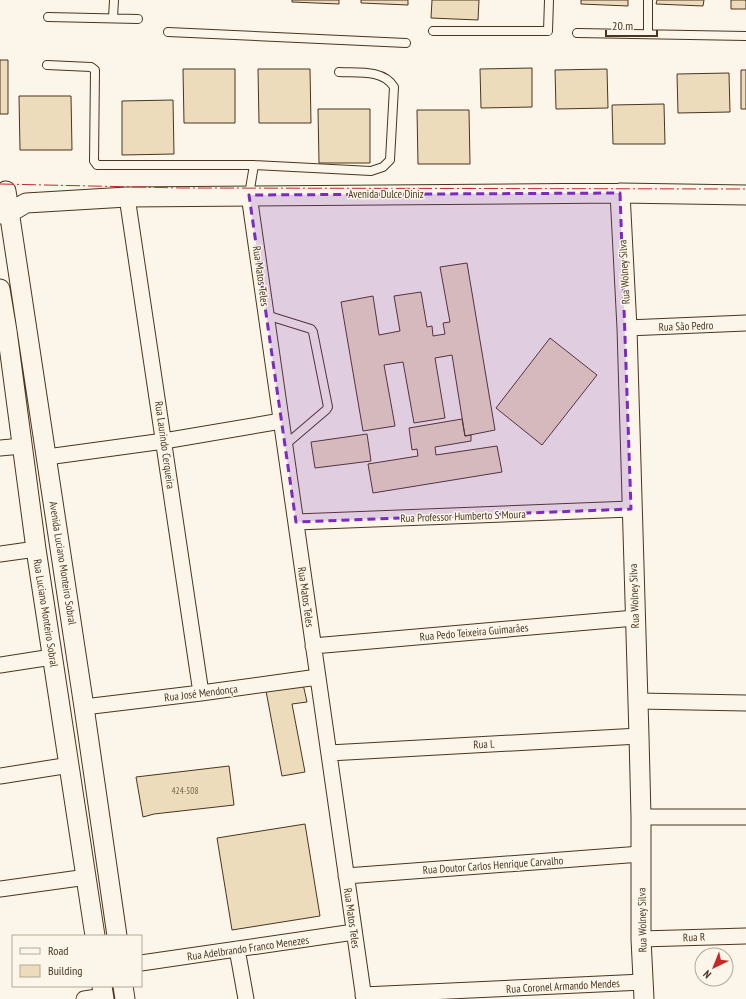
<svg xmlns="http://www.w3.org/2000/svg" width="746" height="999" font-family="'PT Sans Narrow',sans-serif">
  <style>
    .building { fill: #ecdcbc; stroke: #4a3520 }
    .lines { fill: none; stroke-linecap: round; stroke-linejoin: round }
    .service-casing { stroke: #4a3520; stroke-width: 10 }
    .minor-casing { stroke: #4a3520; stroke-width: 17 }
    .tertiary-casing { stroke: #4a3520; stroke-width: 21 }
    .service { stroke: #fbf6e9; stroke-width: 8 }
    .minor { stroke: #fbf6e9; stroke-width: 15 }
    .tertiary { stroke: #fbf6e9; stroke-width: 19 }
    .power { stroke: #c62828; stroke-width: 1; stroke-dasharray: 14 3 2 3; stroke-linecap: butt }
    .marked { fill: #7b2cbf; fill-opacity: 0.2; stroke: #7b2cbf; stroke-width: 3; stroke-dasharray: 8 5; stroke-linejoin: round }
    .labels { text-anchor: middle; stroke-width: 3; stroke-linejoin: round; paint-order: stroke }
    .number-label { font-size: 9px; fill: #725f47 }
    .street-label { font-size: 11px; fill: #4a3520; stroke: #fbf6e9 }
  </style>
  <rect width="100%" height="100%" fill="#fbf6e9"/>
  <path class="building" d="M292,0H339V4L292,2Z
    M361,0H408V5L361,3Z
    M432,0H479L478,20L431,18Z
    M581,0H628V6L581,4Z
    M657,0H704L703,6L656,4Z
    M731,0H746V9H731Z
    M0,60H8V114H0Z
    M532,68V107L481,108L480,69Z
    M183,69H235V123H184Z
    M258,69H310L311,123H259Z
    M607,69L608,108L556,109L555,70Z
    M741,70H746V109H741Z
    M729,73L730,112L678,113L677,74Z
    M19,96H71L72,150H20Z
    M173,100L174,154L122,155V101Z
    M664,104L665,144H613L612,105Z
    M318,109H370V163H319Z
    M417,110H469L470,164H418Z
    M467,263L495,430L465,436L452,355L435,358L445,418L414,423L403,362L384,365L395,426L363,431L341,302L373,296L379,335L400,331L394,296L421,292L427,327L432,326L433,336L445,334L443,323L450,322L440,267Z
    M550,338L597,375L542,445L496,408Z
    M462,419L465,436L471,435V441L435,447L436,455L497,446L502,472L373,493L368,464L418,456L417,449L412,450L409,428Z
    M367,434L371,461L315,468L311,442Z
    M303,684L307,702L292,704L305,772L282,776L266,691Z
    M229,766L234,805L154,814L143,817L136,777Z
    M305,824L320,916L232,930L217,838Z"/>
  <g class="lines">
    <g class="service-casing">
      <path id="service" d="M48,17L138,19
        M113,18L114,0
        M433,31H548L549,0
        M168,32L406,43
        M577,33L746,36
        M648,34V0
        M47,65L91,67L95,70L94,161L97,165H254L371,171L383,167L390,160L394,87C383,69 357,73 339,72
        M249,195L254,165
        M266,315L311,329L313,332L328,407L326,410L285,445"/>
    </g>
    <g class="minor-casing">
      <path id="minor" d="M249,195L364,999
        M127,197L201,693
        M627,328L746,323
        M0,448L22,446
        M47,457L164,441L281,421
        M296,522L631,509
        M0,554L36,549
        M313,646L635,618
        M0,665L52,657
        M638,701L746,703
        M84,707L201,693L318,677
        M329,753L639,736
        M0,776L70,765
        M641,817H746
        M346,876L641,854
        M0,889L87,877
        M641,939L746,936
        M237,949L246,999
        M141,963L354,932
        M363,995L643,982
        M84,999L104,996"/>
    </g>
    <g class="tertiary-casing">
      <path id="tertiary" d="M6,191L84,707L117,936
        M620,193L627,328L639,736L641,817V939L644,999
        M0,214L9,213L26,203L127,197L620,193L746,195
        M0,289L7,331L36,549L95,936
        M102,986L104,999
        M123,986L125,999"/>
    </g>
    <use href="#service" class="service"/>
    <use href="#minor" class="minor"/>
    <use href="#tertiary" class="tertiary"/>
    <path class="power" d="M0,184L182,188L746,189"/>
  </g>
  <path class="marked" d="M620,193L631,509L296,522L249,195Z"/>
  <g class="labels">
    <g class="number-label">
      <text x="185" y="794">424-508</text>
    </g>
    <g class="street-label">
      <text x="386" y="198">Avenida Dulce Diniz</text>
      <text transform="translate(624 272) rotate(-93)" y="4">Rua Wolney Silva</text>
      <text transform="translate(261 276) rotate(82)" y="4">Rua Matos Teles</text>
      <text transform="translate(686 326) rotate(-2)" y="4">Rua São Pedro</text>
      <text transform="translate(165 445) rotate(82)" y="4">Rua Laurindo Cerqueira</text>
      <text transform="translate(463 516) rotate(-2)" y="4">Rua Professor Humberto S Moura</text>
      <text transform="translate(63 563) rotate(81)" y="4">Avenida Luciano Monteiro Sobral</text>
      <text transform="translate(634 596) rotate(-92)" y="4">Rua Wolney Silva</text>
      <text transform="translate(306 597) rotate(82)" y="4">Rua Matos Teles</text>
      <text transform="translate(46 613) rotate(81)" y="4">Rua Luciano Monteiro Sobral</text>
      <text transform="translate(474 632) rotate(-5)" y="4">Rua Pedo Teixeira Guimarães</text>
      <text transform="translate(201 693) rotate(-7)" y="4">Rua José Mendonça</text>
      <text transform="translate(484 744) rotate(-3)" y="4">Rua L</text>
      <text transform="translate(493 865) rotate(-4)" y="4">Rua Doutor Carlos Henrique Carvalho</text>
      <text transform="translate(352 918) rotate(82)" y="4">Rua Matos Teles</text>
      <text transform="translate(642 920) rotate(-91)" y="4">Rua Wolney Silva</text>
      <text transform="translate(694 937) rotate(-2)" y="4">Rua R</text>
      <text transform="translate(248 948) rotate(-8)" y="4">Rua Adelbrando Franco Menezes</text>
      <text transform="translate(563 986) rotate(-3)" y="4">Rua Coronel Armando Mendes</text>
    </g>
  </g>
  <rect x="12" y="935" width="130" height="52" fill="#fbf6e9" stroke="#b4a999"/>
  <rect x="20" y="948" width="20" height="6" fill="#fbf6e9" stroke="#b4a999"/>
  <text x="48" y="955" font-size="12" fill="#4a3520">Road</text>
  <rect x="20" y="965" width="20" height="12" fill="#ecdcbc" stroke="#b4a999"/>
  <text x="48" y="975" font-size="12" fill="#4a3520">Building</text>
  <g transform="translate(714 967) rotate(223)"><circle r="19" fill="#fbf6e9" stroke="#b4a999"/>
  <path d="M0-3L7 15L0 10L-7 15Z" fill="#c62828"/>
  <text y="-6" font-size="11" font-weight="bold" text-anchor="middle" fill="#4a3520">N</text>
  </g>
  <path d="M606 30v6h51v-6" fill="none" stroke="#4a3520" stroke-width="2"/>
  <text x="612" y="30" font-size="12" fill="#4a3520" stroke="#fbf6e9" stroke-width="3" paint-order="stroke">20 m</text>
</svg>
